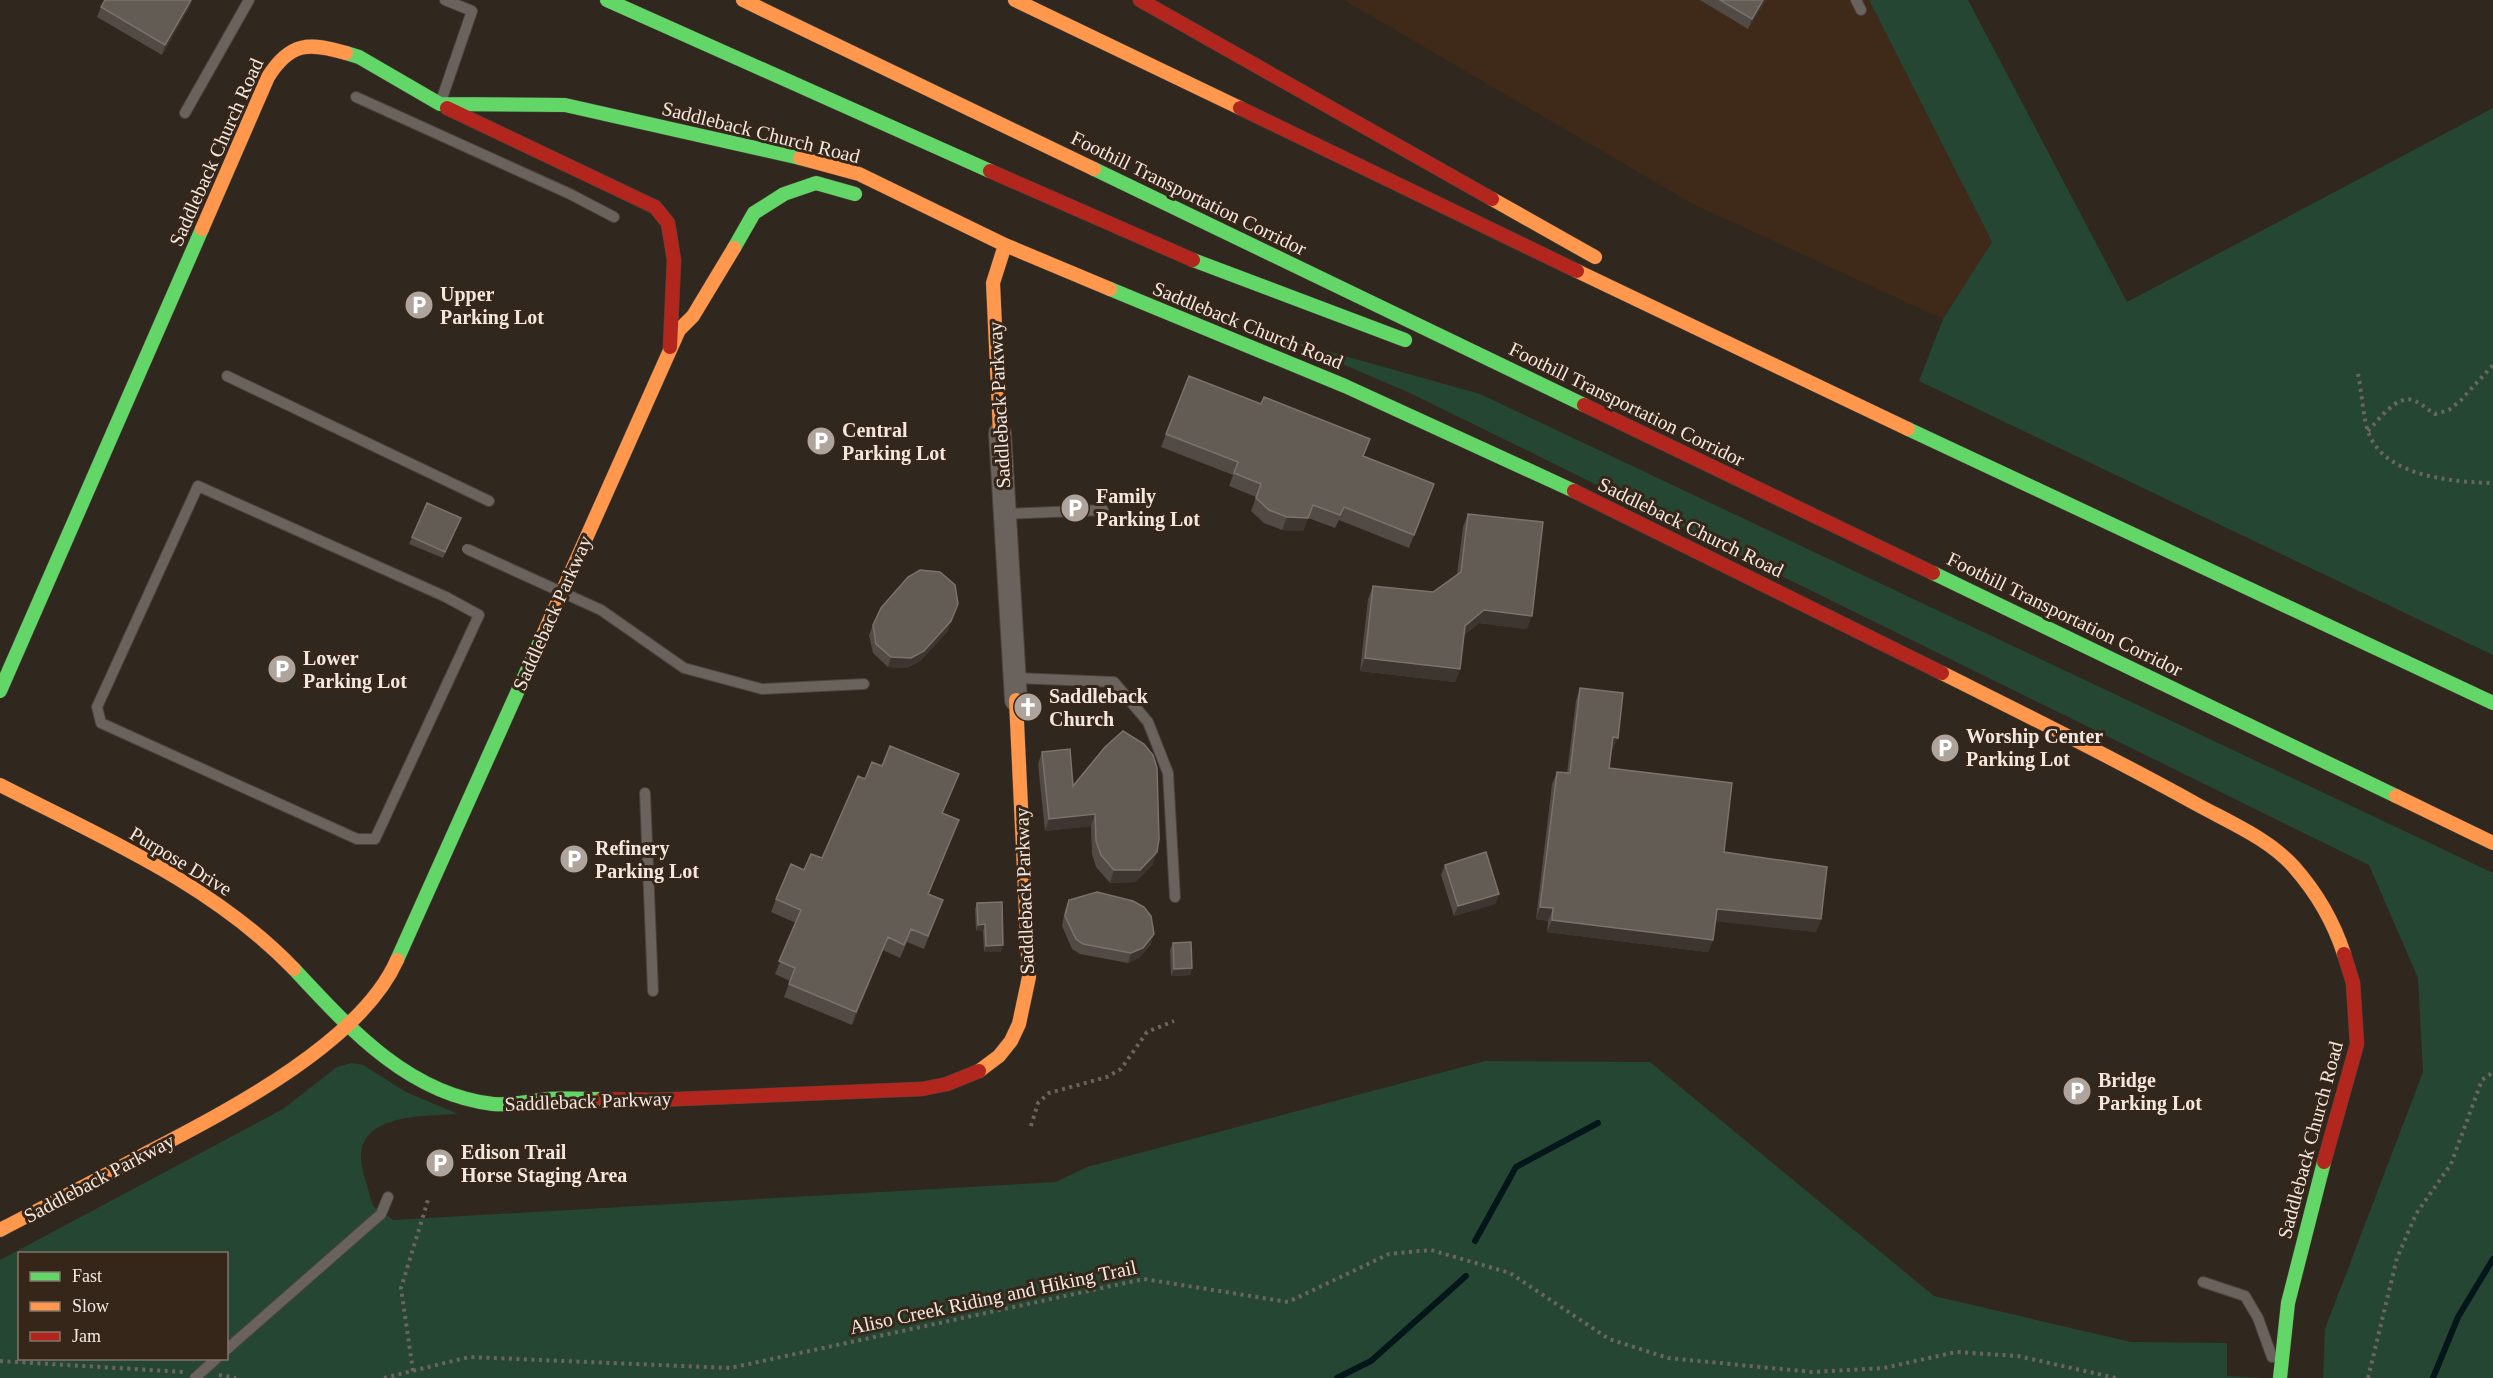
<svg xmlns="http://www.w3.org/2000/svg" width="2493" height="1378" font-family="Georgia,serif">
  <style>
    .built { fill: #3f2a1a }
    .green { fill: #264634; fill-rule: evenodd }
    .lines { fill: none; stroke-linecap: round; stroke-linejoin: round }
    .stream { stroke: #04161a; stroke-width: 6 }
    .lane-casing { stroke: #4b433d; stroke-width: 12 }
    .street-casing { stroke: #4b433d; stroke-width: 24 }
    .fast-casing { stroke: #4b433d; stroke-width: 15 }
    .slow-casing { stroke: #4b433d; stroke-width: 15 }
    .jam-casing { stroke: #4b433d; stroke-width: 15 }
    .path { stroke: #6b645f; stroke-width: 4; stroke-dasharray: 3 4.5; stroke-linecap: butt }
    .lane { stroke: #6a625d; stroke-width: 10 }
    .street { stroke: #6a625d; stroke-width: 22 }
    .fast { stroke: #63d668; stroke-width: 14 }
    .slow { stroke: #ff974d; stroke-width: 14 }
    .jam { stroke: #b3261e; stroke-width: 14 }
    .lane-bridge-casing { stroke: #4b433d; stroke-width: 12; stroke-linecap: butt }
    .lane-bridge { stroke: #6a625d; stroke-width: 10 }
    .wall { fill: #524b45 }
    .shaded-wall { fill: #3d352f }
    .building { fill: #635c55; stroke: #7a726b; stroke-width: 1.5 }
    .labels { text-anchor: middle; stroke-width: 6; stroke-linejoin: round; paint-order: stroke }
    .street-label { font-size: 20px; fill: #f3e8df; stroke: #362619 }
    .poi-label { font-size: 20px; font-weight: bold; fill: #f3e8df; stroke: #362619; text-anchor: start }
  </style>
  <rect width="100%" height="100%" fill="#30271f"/>
  <path class="built" d="M1344,0H1869L1992,242L1943,319L1693,204Z"/>
  <path class="green" d="M1869,0H1968L2127,302L2493,108V655L1919,381L1943,319L1992,242Z
    M1284,339L1480,394L2493,873V1378H2323L2325,1329L2423,1072L2418,978L2369,865L1412,394Z
    M1485,1061L1650,1062L1934,1296L2131,1342L2227,1343V1376L2264,1378H0V1260L283,1109L337,1067L352,1063L363,1065L406,1092L458,1114C428,1116 362,1113 361,1156C361,1171 369,1191 373,1206L393,1220L1056,1182L1087,1167ZM20,1254H226V1358H20Z"/>
  <g class="lines">
    <path class="stream" d="M1475,1241L1516,1167L1598,1123
      M1337,1378L1371,1361L1466,1276
      M2433,1378L2458,1317L2493,1259"/>
    <g class="lane-casing">
      <path id="lane" d="M1856,0L1861,10
        M356,97L570,194L614,217
        M441,101L472,11L445,0
        M185,113L249,0
        M227,376L489,501
        M198,486L446,597L479,615L375,839H357L101,723L97,707Z
        M1004,514L1103,510
        M601,610L684,668L762,689L864,684
        M1015,678L1114,682L1148,722L1168,773L1175,897
        M645,793L653,991
        M2203,1282L2245,1296L2258,1318L2272,1357
        M226,1350L381,1214L388,1197
        M195,1378L217,1358"/>
    </g>
    <g class="street-casing">
      <path id="street" d="M1000,433L1016,700"/>
    </g>
    <g class="fast-casing">
      <path id="fast" d="M607,0L990,171
        M346,53L359,57L440,104L565,105L800,158
        M1094,169L1584,405
        M734,248L754,213L784,194L816,183L855,194
        M1193,260L1405,340
        M1110,289L1345,386L1574,491
        M1908,429L2493,703
        M1933,573L2396,796
        M0,691L202,229
        M397,960L542,637
        M294,969C349,1028 408,1094 493,1104C511,1106 530,1101 548,1099C566,1098 584,1099 602,1099
        M2280,1378L2288,1303L2324,1162"/>
    </g>
    <g class="slow-casing">
      <path id="slow" d="M743,0L1094,169
        M1015,0L1240,108
        M800,158L859,174L1005,245L1110,289
        M1492,199L1595,257
        M202,229L268,77C290,42 309,42 346,53
        M1577,271L1908,429
        M1000,433L993,283L1005,245
        M542,637L679,330L693,316L734,248
        M1942,673C2028,716 2114,758 2198,805C2231,823 2269,839 2294,867C2316,892 2334,923 2344,954
        M0,785C103,838 212,884 294,969
        M2396,796L2493,843
        M979,1071L999,1056L1011,1041L1019,1024L1029,977L1016,700
        M0,1230C48,1205 97,1180 145,1154C223,1113 360,1044 397,960"/>
    </g>
    <g class="jam-casing">
      <path id="jam" d="M1140,0L1492,199
        M447,108L655,207L668,223L674,260L670,347
        M1240,108L1577,271
        M990,171L1193,260
        M1584,405L1933,573
        M1574,491L1942,673
        M602,1099L655,1100L922,1089L947,1084L979,1071
        M2324,1162L2357,1044L2353,983L2344,954"/>
    </g>
    <path class="path" d="M2358,374C2362,392 2363,419 2369,434C2386,477 2453,482 2493,483
      M2368,431C2378,421 2398,392 2415,401C2422,404 2428,410 2435,414L2449,410L2461,400L2493,365
      M1031,1126L1038,1103L1049,1093L1107,1077L1121,1069L1147,1032L1174,1021
      M0,1361L184,1372
      M413,1371L401,1288L428,1200
      M219,1375L236,1378
      M384,1378L469,1357L730,1368L1144,1279L1288,1302L1389,1254L1431,1250L1510,1273L1609,1339L1668,1358L1812,1372L1884,1368L1956,1352L2018,1356L2116,1378
      M2368,1378L2397,1258L2416,1214L2451,1164L2482,1080L2493,1072"/>
    <use href="#lane" class="lane"/>
    <use href="#street" class="street"/>
    <use href="#fast" class="fast"/>
    <use href="#slow" class="slow"/>
    <use href="#jam" class="jam"/>
    <g class="lane-bridge-casing">
      <path id="lane-bridge" d="M467,549L601,610"/>
    </g>
    <use href="#lane-bridge" class="lane-bridge"/>
  </g>
  <path class="wall" d="M1700,0H1766L1748,29Z
    M190,6L162,55L97,17L101,7Z
    M1166,434L1364,456L1434,484L1409,548L1339,520L1335,528L1308,518L1303,531L1282,530L1264,523L1251,511L1256,497L1229,486L1233,475L1161,447Z
    M1468,514L1527,629L1479,623L1463,636L1460,669L1455,682L1360,671L1368,599L1373,586L1433,592L1457,574L1463,527Z
    M458,525L443,558L409,544L412,537Z
    M873,625L948,631L920,661L907,668L888,667L873,653L869,635Z
    M1580,688L1613,750H1612L1609,768L1724,852L1821,919L1816,932L1715,921L1713,940L1708,952L1547,932L1548,921L1536,919L1552,784L1557,772L1567,773L1576,700Z
    M1042,752L1073,786L1153,864L1135,882L1110,883L1096,867L1092,854L1091,826L1045,831L1038,764Z
    M882,766L954,787L943,813L959,820L929,894L943,900L924,949L907,942L900,958L883,950L852,1025L784,997L790,981L775,974L796,923L771,912L776,899L804,870L822,858L865,779Z
    M1445,865L1499,894L1495,904L1454,916L1441,875Z
    M1069,900L1151,944L1139,958L1128,963L1080,954L1072,949L1062,926L1065,910Z
    M977,903L1001,952H984L983,931H976L975,909Z
    M1173,943L1192,968L1190,975L1171,976L1170,950Z"/>
  <path class="shaded-wall" d="M191,0H192L190,6L162,55L165,45Z
    M1763,0H1766L1748,29L1752,19Z
    M1313,505L1303,531L1282,530L1287,517Z
    M958,604L948,631L920,661L907,668L888,667L891,657Z
    M1484,610L1532,616L1527,629L1479,623L1460,638L1465,626Z
    M1365,658L1460,669L1455,682L1360,671Z
    M1613,737L1618,738L1613,750L1609,749Z
    M1095,814L1091,826L1045,831L1049,819Z
    M959,820L954,833L923,907L928,894Z
    M1157,852L1153,864L1135,882L1110,883L1114,870Z
    M1499,894L1495,904L1454,916L1458,906Z
    M1540,907L1553,908L1548,921L1536,919Z
    M1717,909L1821,919L1816,932L1712,921Z
    M1552,920L1713,940L1708,952L1547,932Z
    M985,924L983,931H976L978,925Z
    M1154,934L1151,944L1139,958L1128,963L1131,953Z
    M888,937L883,950L852,1025L856,1012Z
    M1003,945L1001,952H984L986,946Z
    M1192,968L1190,975L1171,976L1174,969Z"/>
  <path class="building" d="M105,0H191L165,45L101,7Z
    M1720,0H1763L1752,19Z
    M1189,376L1261,404L1264,397L1370,439L1363,456L1434,484L1414,535L1344,507L1340,515L1313,505L1308,518L1287,517L1269,510L1256,498L1261,484L1234,473L1238,462L1166,434Z
    M427,503L461,518L445,552L412,537Z
    M1468,514L1543,522L1532,616L1484,610L1465,626L1460,669L1365,658L1373,586L1433,592L1461,572Z
    M920,570L940,572L955,585L958,604L951,621L924,651L911,658L891,657L876,644L873,625L881,608L908,577Z
    M1580,688L1623,693L1618,738L1613,737L1609,768L1732,783L1724,852L1827,867L1821,919L1717,909L1713,940L1552,920L1553,908L1540,907L1557,772L1570,773Z
    M1123,731L1144,744L1153,755L1157,768L1159,839L1157,852L1140,870H1114L1101,855L1096,841L1095,814L1049,819L1042,752L1070,749L1073,786L1105,747Z
    M890,746L959,774L942,813L959,820L928,894L943,900L928,936L911,929L904,945L888,937L856,1012L789,984L795,968L779,961L801,910L776,899L791,864L804,870L811,854L822,858L858,776L865,779L872,762L882,766Z
    M1486,852L1499,894L1458,906L1445,865Z
    M1097,892L1133,901L1144,907L1151,916L1154,934L1143,948L1131,953L1083,944L1076,939L1065,916L1069,900Z
    M1002,902L1003,945L986,946L985,924L978,925L977,903Z
    M1191,942L1192,968L1174,969L1173,943Z"/>
  <defs>
    <g id="parking-disc" transform="scale(1.5)"><circle r="9.5" fill="#afa49c" stroke="#362619"/><path d="M-3.5-5.5H1a3.5 3.5 0 0 1 0 7H-1V5.5H-3.5ZM-1-3.4V-.6H.8a1.4 1.4 0 0 0 0-2.8Z" fill="#fff"/></g>
    <g id="church-disc" transform="scale(1.5)"><circle r="9.5" fill="#afa49c" stroke="#362619"/><path d="M-1.2-6h2.4v3.5h3.3v2.4h-3.3V6h-2.4V-.1h-3.3v-2.4h3.3Z" fill="#fff"/></g>
  </defs>
  <g fill-rule="evenodd">
    <use href="#parking-disc" x="419" y="305"/>
    <use href="#parking-disc" x="821" y="441"/>
    <use href="#parking-disc" x="1075" y="508"/>
    <use href="#parking-disc" x="282" y="669"/>
    <use href="#church-disc" x="1028" y="707"/>
    <use href="#parking-disc" x="1945" y="748"/>
    <use href="#parking-disc" x="574" y="859"/>
    <use href="#parking-disc" x="2077" y="1091"/>
    <use href="#parking-disc" x="440" y="1163"/>
  </g>
  <g class="labels">
    <g class="street-label">
      <text transform="translate(761 132) rotate(14)" y="7">Saddleback Church Road</text>
      <text transform="translate(216 152) rotate(-66)" y="7">Saddleback Church Road</text>
      <text transform="translate(1189 193) rotate(26)" y="7">Foothill Transportation Corridor</text>
      <text transform="translate(1248 325) rotate(22)" y="7">Saddleback Church Road</text>
      <text transform="translate(1627 404) rotate(26)" y="7">Foothill Transportation Corridor</text>
      <text transform="translate(999 405) rotate(-93)" y="7">Saddleback Parkway</text>
      <text transform="translate(1691 527) rotate(26)" y="7">Saddleback Church Road</text>
      <text transform="translate(552 613) rotate(-66)" y="7">Saddleback Parkway</text>
      <text transform="translate(2065 614) rotate(26)" y="7">Foothill Transportation Corridor</text>
      <text transform="translate(181 861) rotate(31)" y="7">Purpose Drive</text>
      <text transform="translate(1024 891) rotate(-92)" y="7">Saddleback Parkway</text>
      <text transform="translate(588 1101) rotate(-2)" y="7">Saddleback Parkway</text>
      <text transform="translate(2310 1140) rotate(-75)" y="7">Saddleback Church Road</text>
      <text transform="translate(99 1178) rotate(-28)" y="7">Saddleback Parkway</text>
      <text transform="translate(993 1297) rotate(-12)" y="7">Aliso Creek Riding and Hiking Trail</text>
    </g>
    <g class="poi-label">
      <text x="440" y="301">Upper<tspan x="440" dy="23">Parking Lot</tspan></text>
      <text x="842" y="437">Central<tspan x="842" dy="23">Parking Lot</tspan></text>
      <text x="1096" y="503">Family<tspan x="1096" dy="23">Parking Lot</tspan></text>
      <text x="303" y="665">Lower<tspan x="303" dy="23">Parking Lot</tspan></text>
      <text x="1049" y="703">Saddleback<tspan x="1049" dy="23">Church</tspan></text>
      <text x="1966" y="743">Worship Center<tspan x="1966" dy="23">Parking Lot</tspan></text>
      <text x="595" y="855">Refinery<tspan x="595" dy="23">Parking Lot</tspan></text>
      <text x="2098" y="1087">Bridge<tspan x="2098" dy="23">Parking Lot</tspan></text>
      <text x="461" y="1159">Edison Trail<tspan x="461" dy="23">Horse Staging Area</tspan></text>
    </g>
  </g>
  <rect x="18" y="1252" width="210" height="108" fill="#362619" stroke="#827468" stroke-width="1.5"/>
  <rect x="30" y="1272" width="30" height="9" fill="#63d668" stroke="#827468" stroke-width="1.5"/>
  <text x="72" y="1282" font-size="18" fill="#f3e8df">Fast</text>
  <rect x="30" y="1302" width="30" height="9" fill="#ff974d" stroke="#827468" stroke-width="1.5"/>
  <text x="72" y="1312" font-size="18" fill="#f3e8df">Slow</text>
  <rect x="30" y="1332" width="30" height="9" fill="#b3261e" stroke="#827468" stroke-width="1.5"/>
  <text x="72" y="1342" font-size="18" fill="#f3e8df">Jam</text>
</svg>
